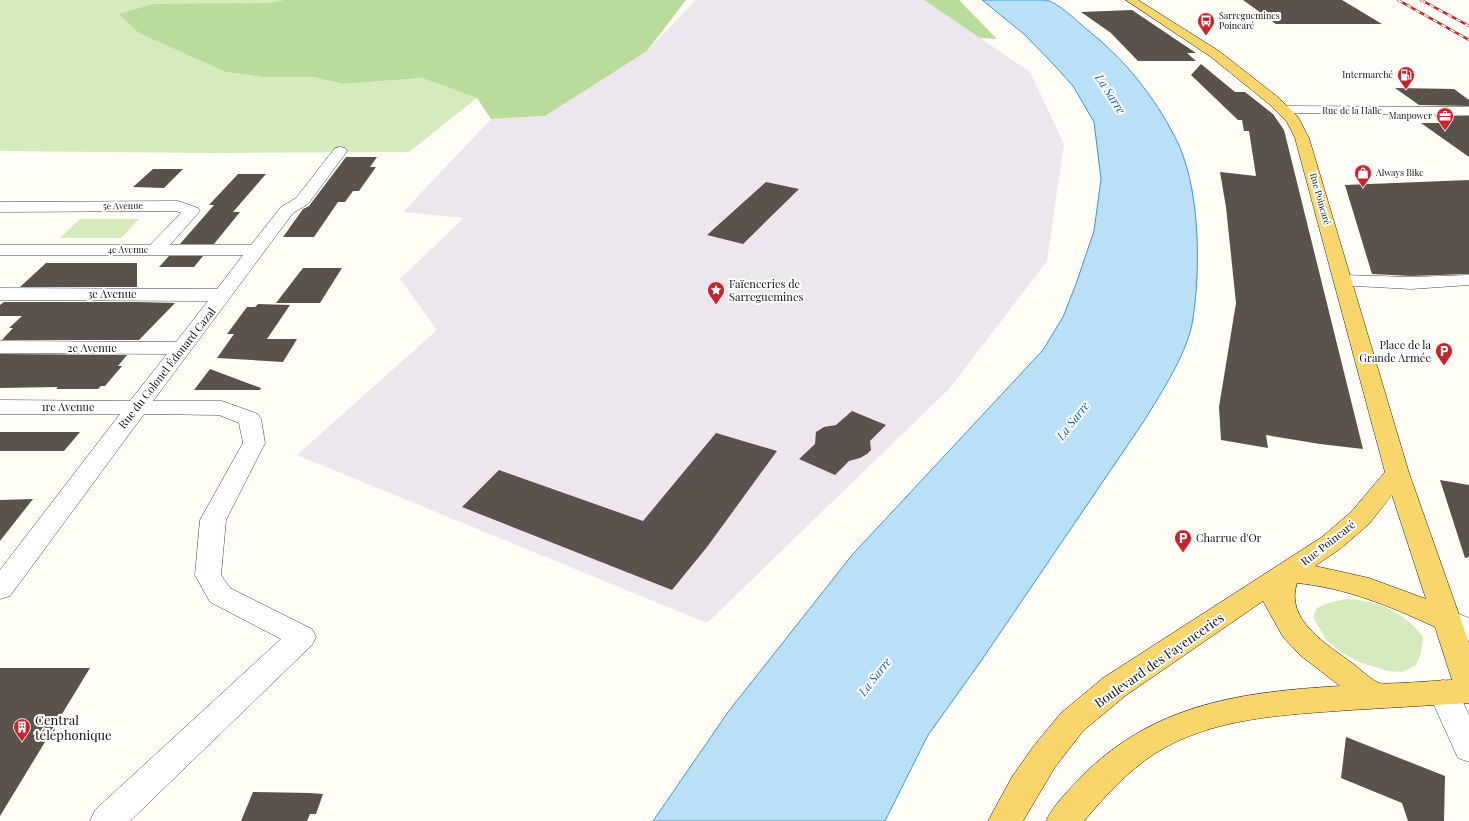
<svg xmlns="http://www.w3.org/2000/svg" width="1469" height="821" font-family="'Playfair Display',serif">
  <style>
    .industrial { fill: #eee6ef }
    .green { fill: #d5ebbd }
    .forest { fill: #b9dc9c }
    .water { fill: #b9e0f7; stroke: #3f96cf }
    .building { fill: #5a524d }
    .lines { fill: none; stroke-linecap: round; stroke-linejoin: round }
    .minor-casing { stroke: #444; stroke-width: 1 }
    .major-casing { stroke: #222; stroke-width: 1 }
    .minor { fill: #fff; fill-rule: evenodd }
    .major { fill: #f9d66b; fill-rule: evenodd }
    .rail-casing { stroke: #c4262e; stroke-width: 2.5 }
    .rail { stroke: #fff; stroke-width: 1.5; stroke-dasharray: 5; stroke-linecap: butt }
    .labels { text-anchor: middle; stroke-width: 4; stroke-linejoin: round; paint-order: stroke }
    .far-poi-label { font-size: 9px; fill: #111; stroke: #fff; text-anchor: start }
    .far-street-label { font-size: 9px; fill: #111; stroke: #fff }
    .poi-label { font-size: 11px; fill: #111; stroke: #fff; text-anchor: start }
    .street-label { font-size: 11px; fill: #111; stroke: #fff }
    .water-label { font-size: 12px; font-style: italic; fill: #1768a6; stroke: #fff }
    .near-street-label { font-size: 13px; fill: #111; stroke: #fff }
    .near-poi-label { font-size: 13px; fill: #111; stroke: #fff; text-anchor: start }
  </style>
  <rect width="100%" height="100%" fill="#fffdf5"/>
  <path class="industrial" d="M696,0H924L1030,72L1064,144L1047,261L949,389L707,623L297,455L437,330L400,279L464,218L403,212L491,119L545,116L647,51Z"/>
  <path class="green" d="M0,0H284L268,3L226,72L264,77H315L343,84L422,78L477,98L409,152L211,153L0,151Z
    M80,219H139L121,238H60Z
    M1347,599C1376,600 1405,612 1423,637L1421,653L1416,665L1402,672L1388,671L1359,662L1341,652L1326,640L1313,617L1317,608L1328,603Z"/>
  <path class="forest" d="M284,0H686L647,51L545,116L491,119L477,98L422,78L343,84L314,77H263L226,72L139,33L119,14L153,4L268,3Z
    M924,0H959L997,39L980,38Z"/>
  <path class="water" d="M982,0C1001,0 1028,0 1046,0C1058,2 1080,24 1090,32C1125,60 1154,96 1175,137C1200,184 1201,266 1193,318C1189,351 1161,393 1144,421L981,661L928,735L885,821H653L728,712L852,555L1043,350L1063,317L1076,284L1094,231L1101,179L1094,122L1073,86L1055,66L1025,35Z"/>
  <path class="building" d="M1243,0H1342L1382,24H1276Z
    M1132,10L1196,53H1187L1196,61H1138L1111,33L1081,12Z
    M1201,64L1235,92H1245L1273,114L1284,130L1363,449L1320,444L1266,435L1268,448L1221,440L1219,407L1236,303L1226,207L1220,172L1256,176L1249,131H1244L1242,120H1238L1191,75Z
    M1395,88L1454,89L1469,100V106L1419,105Z
    M1435,116H1469V157L1421,123H1444Z
    M346,157H377L370,167H376L359,191H353L345,202H338L314,237H283L303,209L309,206Z
    M153,169H183L164,188L133,187Z
    M238,174H266L233,212H240L214,244H180L214,205H209Z
    M1469,180V274L1411,276L1372,274L1345,185Z
    M766,182L799,189L743,244L707,235Z
    M169,256H203L194,267H159Z
    M46,263H137V287H20Z
    M303,268H342L320,303H276Z
    M4,302H137L175,303L139,340H2L13,328H9L22,316H0V305Z
    M258,304L290,305L267,339H297L283,362L217,358L234,334H227L247,307H255Z
    M0,354L127,355L118,366H122L105,386H101L98,389H56L58,387L0,388Z
    M210,369L261,388L260,390H194Z
    M852,411L886,425L870,441L871,450L867,454L860,458L849,461L835,475L799,459L815,444L816,432L824,427L836,425Z
    M0,432H80L64,451H0Z
    M716,433L777,451L707,547L672,590L462,507L499,470L643,521Z
    M1440,480L1469,485V557L1465,558Z
    M33,499L0,541V500Z
    M0,668H90L0,816Z
    M1346,737L1445,776L1444,821H1408L1402,803L1341,778Z
    M253,792L310,793L323,794L316,814H310L307,821H241Z"/>
  <g class="lines">
    <g class="minor-casing">
      <path id="minor" d="M1283,106L1469,107V115L1278,113L1276,110L1278,107Z
        M340,147L345,148L347,151L345,154L308,204L293,213L153,401H222L258,414L261,419L265,443L226,520L221,575L230,588L312,629L316,637L312,645L130,821H90L95,810L281,639L210,602L195,575L200,520L243,443L239,423L219,415L144,414L10,596L0,599V570L120,414H0V400L130,401L167,354L0,353V341L176,342L208,301L0,300V288L217,289L243,255H0V245H150L181,213L176,211L0,212V202L178,201L198,208L200,211L170,245H251L281,207L296,198L335,148Z
        M1344,275L1411,277L1469,275V285L1411,289L1338,285L1335,281L1338,277Z
        M1446,609L1469,618V641L1436,628L1432,620L1436,612Z
        M1443,680L1454,683L1469,715V762L1458,758L1428,692L1432,683Z"/>
    </g>
    <g class="major-casing">
      <path id="major" d="M1126,0H1138L1219,51L1279,98L1298,117L1309,138L1409,473L1469,643V703C1430,705 1390,708 1351,710C1284,715 1212,717 1154,754C1127,772 1105,796 1084,821H1046C1054,804 1069,790 1082,776C1155,703 1242,692 1340,686L1300,655L1283,637L1263,601L1125,696L1083,731L1055,767L1023,821H988L1012,777L1033,747L1061,713L1103,678L1322,537L1351,512L1385,472L1295,138L1287,122L1269,104L1211,57ZM1392,495L1426,599L1369,578L1315,566L1340,549L1369,524ZM1297,583C1346,588 1390,606 1435,627L1452,680C1442,680 1385,685 1379,683C1370,679 1360,669 1352,663C1328,645 1284,620 1297,583Z"/>
    </g>
    <use href="#minor" class="minor"/>
    <use href="#major" class="major"/>
    <g class="rail-casing">
      <path id="rail" d="M1398,0L1469,40
        M1421,0L1469,26"/>
    </g>
    <use href="#rail" class="rail"/>
  </g>
  <defs>
    <g id="bus-pin" transform="scale(0.9)"><path d="M0 17L-7.5 6A9.5 9.5 0 1 1 7.5 6Z" fill="#c4262e" stroke="#fff"/><path d="M-5-6H5V4H4V6H2V4H-2V6H-4V4H-5ZM-3.5-4V0h7V-4ZM-3.5 1.2v1.5H-2V1.2ZM2 1.2v1.5H3.5V1.2Z" fill="#fff"/></g>
    <g id="fuel-pin" transform="scale(0.9)"><path d="M0 17L-7.5 6A9.5 9.5 0 1 1 7.5 6Z" fill="#c4262e" stroke="#fff"/><path d="M-5.5-6h7V0h2V4h1.3V-2.5L3-4.5l.8-.8L6-3V5H2.5V1h-1V6h-7ZM-4.2-4.7v3.2H.2V-4.7Z" fill="#fff"/></g>
    <g id="office-pin" transform="scale(0.9)"><path d="M0 17L-7.5 6A9.5 9.5 0 1 1 7.5 6Z" fill="#c4262e" stroke="#fff"/><path d="M-6-3h4V-5.5h4V-3h4V5H-6ZM-1-4.5V-3h2v-1.5ZM-6 0V1H6V0Z" fill="#fff"/></g>
    <g id="shop-pin" transform="scale(0.9)"><path d="M0 17L-7.5 6A9.5 9.5 0 1 1 7.5 6Z" fill="#c4262e" stroke="#fff"/><path d="M-5-2.5h2.3a2.7 3.5 0 0 1 5.4 0H5L5.5 6h-11ZM-1.5-2.5h3a1.5 2.3 0 0 0-3 0Z" fill="#fff"/></g>
    <g id="sight-pin" transform="scale(0.9)"><path d="M0 17L-7.5 6A9.5 9.5 0 1 1 7.5 6Z" fill="#c4262e" stroke="#fff"/><path d="M0-6L1.8-2.2L6-1.7L2.9 1.2L3.7 5.4L0 3.3L-3.7 5.4L-2.9 1.2L-6-1.7L-1.8-2.2Z" fill="#fff"/></g>
    <g id="parking-pin" transform="scale(0.9)"><path d="M0 17L-7.5 6A9.5 9.5 0 1 1 7.5 6Z" fill="#c4262e" stroke="#fff"/><path d="M-3.5-5.5H1a3.5 3.5 0 0 1 0 7H-1V5.5H-3.5ZM-1-3.4V-.6H.8a1.4 1.4 0 0 0 0-2.8Z" fill="#fff"/></g>
    <g id="building-pin" transform="scale(0.9)"><path d="M0 17L-7.5 6A9.5 9.5 0 1 1 7.5 6Z" fill="#c4262e" stroke="#fff"/><path d="M-4-6H4V6H1V3H-1V6H-4ZM-2.5-4.3h1.7v1.8h-1.7ZM.8-4.3h1.7v1.8H.8ZM-2.5-1h1.7V.8h-1.7ZM.8-1h1.7V.8H.8Z" fill="#fff"/></g>
  </defs>
  <g fill-rule="evenodd">
    <use href="#bus-pin" x="1206" y="21"/>
    <use href="#fuel-pin" x="1406" y="75"/>
    <use href="#office-pin" x="1445" y="116"/>
    <use href="#shop-pin" x="1363" y="173"/>
    <use href="#sight-pin" x="716" y="290"/>
    <use href="#parking-pin" x="1444" y="351"/>
    <use href="#parking-pin" x="1183" y="538"/>
    <use href="#building-pin" x="22" y="727"/>
  </g>
  <g class="labels">
    <g class="far-poi-label">
      <text x="1219" y="19">Sarreguemines<tspan x="1219" dy="10">Poincaré</tspan></text>
      <text x="1393" y="78" text-anchor="end">Intermarché</text>
      <text x="1432" y="119" text-anchor="end">Manpower</text>
      <text x="1376" y="176">Always Bike</text>
    </g>
    <g class="far-street-label">
      <text x="1352" y="114">Rue de la Halle</text>
      <text transform="translate(1320 199) rotate(74)" y="3">Rue Poincaré</text>
      <text transform="translate(123 206) rotate(-1)" y="3">5e Avenue</text>
      <text x="128" y="253">4e Avenue</text>
    </g>
    <g class="poi-label">
      <text x="729" y="288">Faïenceries de<tspan x="729" dy="13">Sarreguemines</tspan></text>
      <text x="1431" y="349" text-anchor="end">Place de la<tspan x="1431" dy="13">Grande Armée</tspan></text>
      <text x="1196" y="542">Charrue d'Or</text>
    </g>
    <g class="street-label">
      <text x="112" y="298">3e Avenue</text>
      <text x="92" y="352">2e Avenue</text>
      <text transform="translate(167 368) rotate(-52)" y="4">Rue du Colonel Édouard Cazal</text>
      <text x="68" y="411">1re Avenue</text>
      <text transform="translate(1328 543) rotate(-38)" y="4">Rue Poincaré</text>
    </g>
    <g class="water-label">
      <text transform="translate(1110 94) rotate(57)" y="4">La Sarre</text>
      <text transform="translate(1073 421) rotate(-52)" y="4">La Sarre</text>
      <text transform="translate(875 677) rotate(-52)" y="4">La Sarre</text>
    </g>
    <g class="near-street-label">
      <text transform="translate(1159 660) rotate(-35)" y="5">Boulevard des Fayenceries</text>
    </g>
    <g class="near-poi-label">
      <text x="35" y="725">Central<tspan x="35" dy="15">téléphonique</tspan></text>
    </g>
  </g>
</svg>
